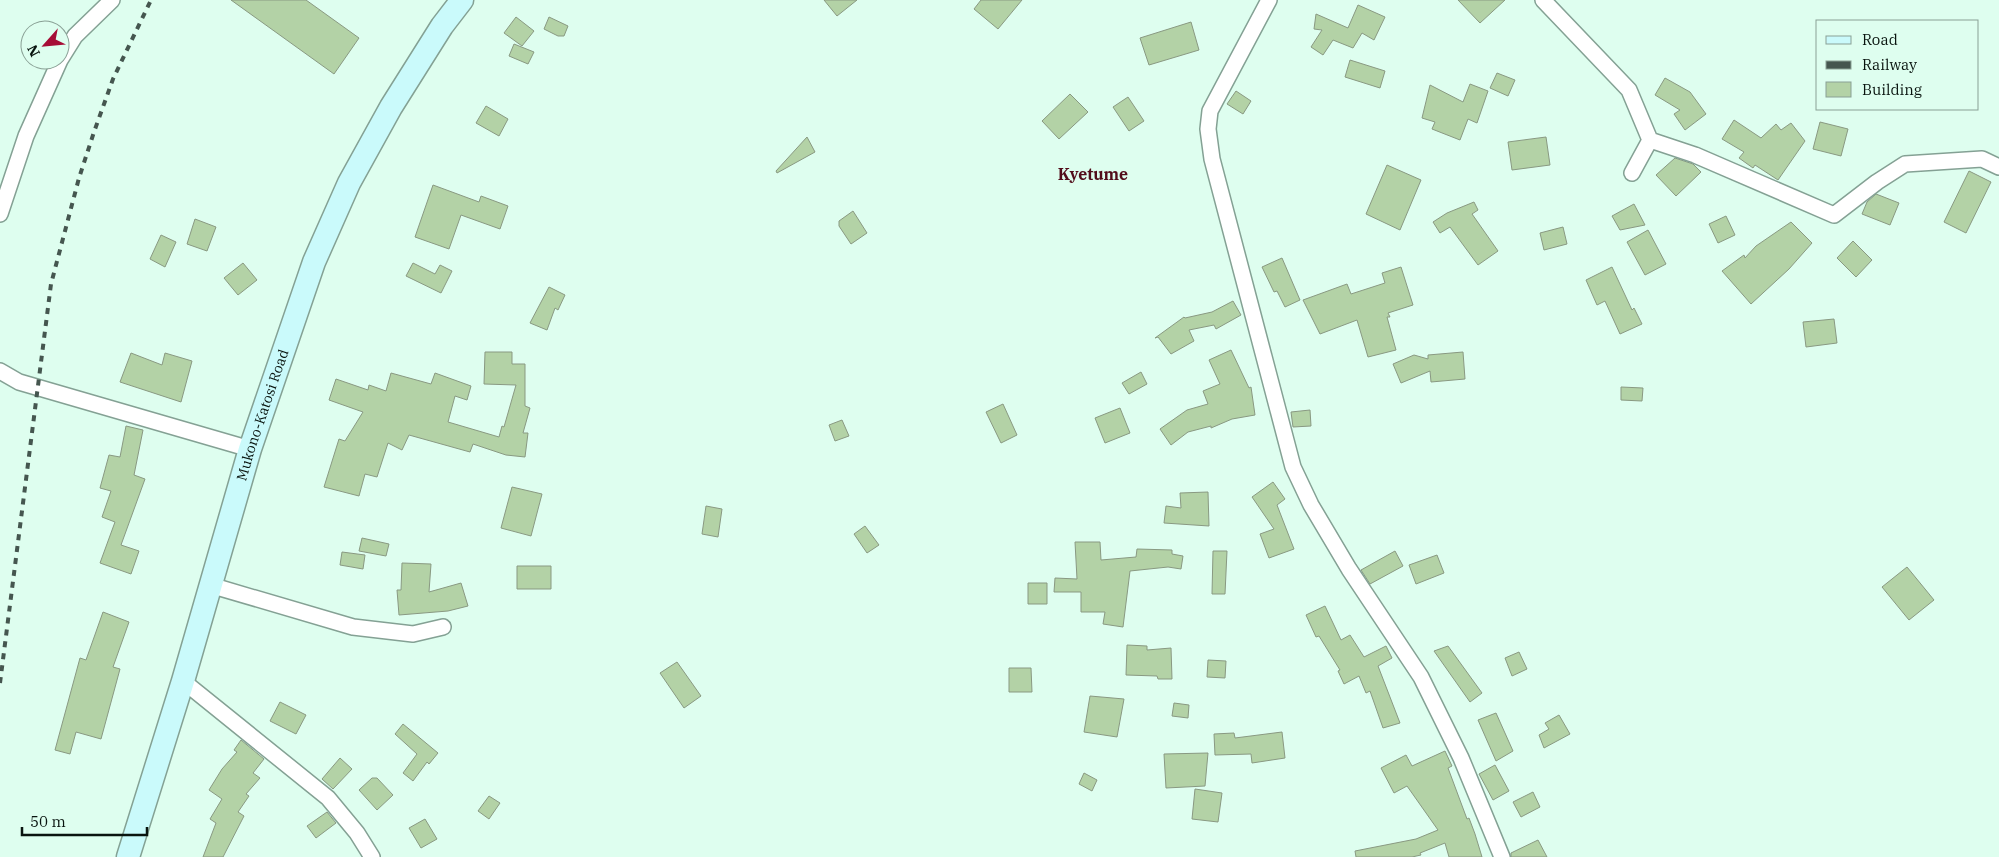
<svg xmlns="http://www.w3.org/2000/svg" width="1999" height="857" font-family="'IBM Plex Serif',serif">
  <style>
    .building { fill: #b3d2a6; stroke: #899982 }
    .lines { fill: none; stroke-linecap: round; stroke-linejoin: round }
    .minor-casing { stroke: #84a194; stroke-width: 18 }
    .secondary-casing { stroke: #84a194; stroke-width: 25 }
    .minor { stroke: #fff; stroke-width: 15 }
    .secondary { stroke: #cafafb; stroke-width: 22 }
    .rail { stroke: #45564f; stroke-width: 4; stroke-dasharray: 6 6; stroke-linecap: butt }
    .labels { text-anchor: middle; stroke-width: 4; stroke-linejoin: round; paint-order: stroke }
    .street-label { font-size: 14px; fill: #09140f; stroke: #defeef }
    .quarter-label { font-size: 16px; font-weight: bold; fill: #520d1a; stroke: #defeef }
  </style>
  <rect width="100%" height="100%" fill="#defeef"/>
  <path class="building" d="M231,0H306L359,38L334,74Z
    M824,0H857L837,16Z
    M981,0H1022L998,29L974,9Z
    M1458,0H1505L1480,23Z
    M1358,5L1385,17L1374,40L1362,33L1353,48L1333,40L1323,55L1311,47L1322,30L1314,29L1316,14L1348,28Z
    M516,17L534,31L522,46L504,33Z
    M549,17L568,26L564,36H558L544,29Z
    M1191,22L1199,50L1149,65L1140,38Z
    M514,44L534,52L528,64L509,56Z
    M1350,60L1385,71L1380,88L1345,77Z
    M1497,73L1515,80L1508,96L1490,88Z
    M1665,78L1690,92L1706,114L1685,130L1674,114L1680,110L1655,95Z
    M1470,84L1488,91L1477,123L1468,119L1460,140L1432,129L1435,122L1422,118L1430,85L1463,102Z
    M1236,91L1251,101L1243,114L1227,104Z
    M1070,94L1088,112L1059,139L1042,121Z
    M1128,97L1144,121L1129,131L1113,107Z
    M486,106L508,119L499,136L476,123Z
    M1734,120L1761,138L1776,124L1781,130L1791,123L1805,141L1778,180L1755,165L1753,168L1739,158L1744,152L1722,139Z
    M1820,122L1848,129L1841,156L1813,149Z
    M807,137L815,152L777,173L776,171Z
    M1546,137L1550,165L1512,170L1508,142Z
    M1675,158L1693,164L1701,172L1676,196L1656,175Z
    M1387,165L1421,180L1400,230L1366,214Z
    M1969,171L1991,182L1966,233L1944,222Z
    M433,185L479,202L481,196L508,206L500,229L461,215L449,249L415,237Z
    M1876,194L1899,203L1890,225L1862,214L1867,202Z
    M1474,202L1478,210L1472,214L1498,251L1478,265L1450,227L1440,233L1433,222L1447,213Z
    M1634,204L1645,225L1620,230L1612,216Z
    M853,211L867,233L851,244L839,226V221Z
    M1726,216L1735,235L1718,243L1709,224Z
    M195,219L216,227L207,251L187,244Z
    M1791,222L1812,243L1789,269L1751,304L1722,271L1744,255L1745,258L1756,246Z
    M1563,227L1567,244L1544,250L1540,233Z
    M1648,230L1666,264L1645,275L1627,242Z
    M161,235L176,242L165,267L150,259Z
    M1853,241L1872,260L1856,277L1837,258Z
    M1282,258L1300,300L1285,307L1277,291L1274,292L1262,267Z
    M243,263L257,280L238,295L224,278Z
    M413,263L435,274L440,265L452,271L441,293L406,276Z
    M1401,267L1413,305L1388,313L1390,317H1387L1396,350L1368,357L1357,320L1320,334L1303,300L1347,284L1351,294L1385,283L1382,273Z
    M1612,267L1632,310L1634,308L1642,324L1620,334L1605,301L1597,305L1586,280Z
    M549,287L565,295L558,310L555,308L547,330L530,323Z
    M1233,301L1241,315L1216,329L1214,325L1189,330L1194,341L1171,354L1158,337L1155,338L1184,317L1185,318L1212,312Z
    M1834,319L1837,343L1806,347L1803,322Z
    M1231,350L1249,388L1251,387L1255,415L1232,419L1211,428V426L1188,432L1171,445L1160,429L1187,410L1208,404L1203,391L1220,384L1209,360Z
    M485,352H512V364H525V406L530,408L523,433H528L525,457L506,455L473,444L470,452L409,435L402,450L388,443L377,477L365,474L359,496L324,487L339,439L345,441L363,412L329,400L336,379L368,390L369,385L386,391L391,373L431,384L435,373L471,386L467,400L455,396L448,422L499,437L502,426L504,427L516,385L484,384Z
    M1463,352L1465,379L1431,382L1430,371L1401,383L1393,364L1414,355L1428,359V355Z
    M131,353L162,365L165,353L192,361L181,402L120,382Z
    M1141,372L1147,384L1129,394L1122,383Z
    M1621,387L1643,388L1642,401L1621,400Z
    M1003,404L1017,435L1001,443L986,412Z
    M1120,408L1130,433L1105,443L1095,418Z
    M1310,410L1311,426L1293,427L1291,412Z
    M842,420L849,436L835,441L829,425Z
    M126,426L143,430L134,475L145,479L121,545L139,551L131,574L100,563L115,522L102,517L111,491L100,488L109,455L120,457Z
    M1273,482L1285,499L1277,505L1294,549L1269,558L1260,534L1274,529L1252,497Z
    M512,487L542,494L531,536L501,528Z
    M1208,492L1209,526L1164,523L1166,506L1181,508L1180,493Z
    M706,506L722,509L718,537L702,534Z
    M865,526L879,545L867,553L854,534Z
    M362,538L389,544L386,556L359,551Z
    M1075,542H1100L1101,560L1136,557L1137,549L1172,550V554L1183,556L1181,569L1168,567L1130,571L1123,627L1103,624L1105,612H1081V592H1054L1055,578L1077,579Z
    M1213,551H1227L1225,594H1212Z
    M1395,551L1403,566L1370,584L1361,570Z
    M342,552L365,555L363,569L340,565Z
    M1437,555L1444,573L1416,584L1409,565Z
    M402,563L431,564L429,592L461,583L468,606L448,611L399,615L397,590H401Z
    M517,566H551V589H517Z
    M1907,567L1934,600L1909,620L1882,587Z
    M1028,583H1047V604H1028Z
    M1325,606L1341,640L1350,635L1364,657L1386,646L1392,658L1378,666L1400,723L1383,728L1370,691L1366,693L1359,676L1344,684L1338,671L1340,670L1319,636L1316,637L1306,615Z
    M103,612L129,622L113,667L120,669L101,739L76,732L70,754L55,750L80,658L86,660Z
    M1127,645L1147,646V650L1171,648L1172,679H1158L1157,676L1126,675Z
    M1448,646L1482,693L1470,702L1434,651Z
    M1519,652L1527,669L1512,676L1505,658Z
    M1208,660L1226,661L1225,678L1207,677Z
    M677,662L701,696L684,708L660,673Z
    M1009,668H1031L1032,692H1009Z
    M1090,696L1124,699L1117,737L1084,732Z
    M280,702L306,715L296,734L270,721Z
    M1174,703L1189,705L1188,718L1172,716Z
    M1496,713L1513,751L1496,761L1478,720Z
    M1559,715L1570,734L1544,748L1539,735L1549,729L1545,723Z
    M403,724L438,753L429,764L427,762L413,781L403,773L417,754L395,734Z
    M1282,732L1285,758L1252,763L1251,754L1215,755L1214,734L1234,733L1235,738Z
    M241,740L264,759L253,773L260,778L246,794L249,796L238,812L244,816L223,857H203L216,823L210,819L222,799L209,790L222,769L237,752L234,750Z
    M1445,751L1452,766L1448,768L1467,819L1469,818L1475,834L1482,857H1449L1445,843L1420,853L1421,855L1412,857H1356L1355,851L1416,839L1438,830L1407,786L1394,793L1381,768L1406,755L1412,766Z
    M1208,753L1205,786L1166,788L1164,754Z
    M340,758L352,769L333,789L322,779Z
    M1495,765L1509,791L1493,800L1479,774Z
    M1084,773L1097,780L1092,791L1079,784Z
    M372,778H377L393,795L377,810L359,790Z
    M1195,789L1222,793L1218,822L1192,819Z
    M1533,792L1540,807L1521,817L1513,802Z
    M489,796L500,803L489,819L478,811Z
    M327,812L336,823L316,838L307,826Z
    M425,819L437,839L421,848L409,828Z
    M1538,840L1547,857H1511V853Z"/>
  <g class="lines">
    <g class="minor-casing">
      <path id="minor" d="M1269,0L1210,111L1208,129L1212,159L1293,467L1311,505L1349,569L1421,677L1461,758L1502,857
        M1543,0L1629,90L1650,140L1632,173
        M60,60L75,36L112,0
        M1650,140L1695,155L1834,215L1877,182L1905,164L1982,159L1999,167
        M0,214L26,136L60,60
        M0,371L19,382L250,449
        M210,585L353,627L413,634L443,627
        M183,681L328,798L357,833L372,857"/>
    </g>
    <g class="secondary-casing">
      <g id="secondary">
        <path id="s1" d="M128,857L183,681L250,449L314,262L349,183L391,107L442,26L462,0"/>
      </g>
    </g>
    <use href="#minor" class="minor"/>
    <use href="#secondary" class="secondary"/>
    <path class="rail" d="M0,683L51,284L79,178L94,132L113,79L151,0"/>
  </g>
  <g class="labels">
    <g class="street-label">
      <text dy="5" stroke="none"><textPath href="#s1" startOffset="462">Mukono-Katosi Road</textPath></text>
    </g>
    <g class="quarter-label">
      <text x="1093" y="180">Kyetume</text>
    </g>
  </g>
  <rect x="1816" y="20" width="162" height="90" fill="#defeef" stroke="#89a095"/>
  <rect x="1826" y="36" width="25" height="8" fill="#cafafb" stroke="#89a095"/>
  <text x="1862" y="45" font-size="15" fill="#09140f">Road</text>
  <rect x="1826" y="61" width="25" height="8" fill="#45564f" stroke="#89a095"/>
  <text x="1862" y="70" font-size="15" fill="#09140f">Railway</text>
  <rect x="1826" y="82" width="25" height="15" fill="#b3d2a6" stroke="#89a095"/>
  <text x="1862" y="95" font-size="15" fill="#09140f">Building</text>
  <g transform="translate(45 45) rotate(243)"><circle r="24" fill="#defeef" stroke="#89a095"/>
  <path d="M0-4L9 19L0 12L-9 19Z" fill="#a60d36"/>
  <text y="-8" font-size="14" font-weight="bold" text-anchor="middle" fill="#09140f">N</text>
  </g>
  <path d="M22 827v8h125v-8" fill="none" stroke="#09140f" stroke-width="2.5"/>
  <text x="30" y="827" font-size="15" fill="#09140f" stroke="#defeef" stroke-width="4" paint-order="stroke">50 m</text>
</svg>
